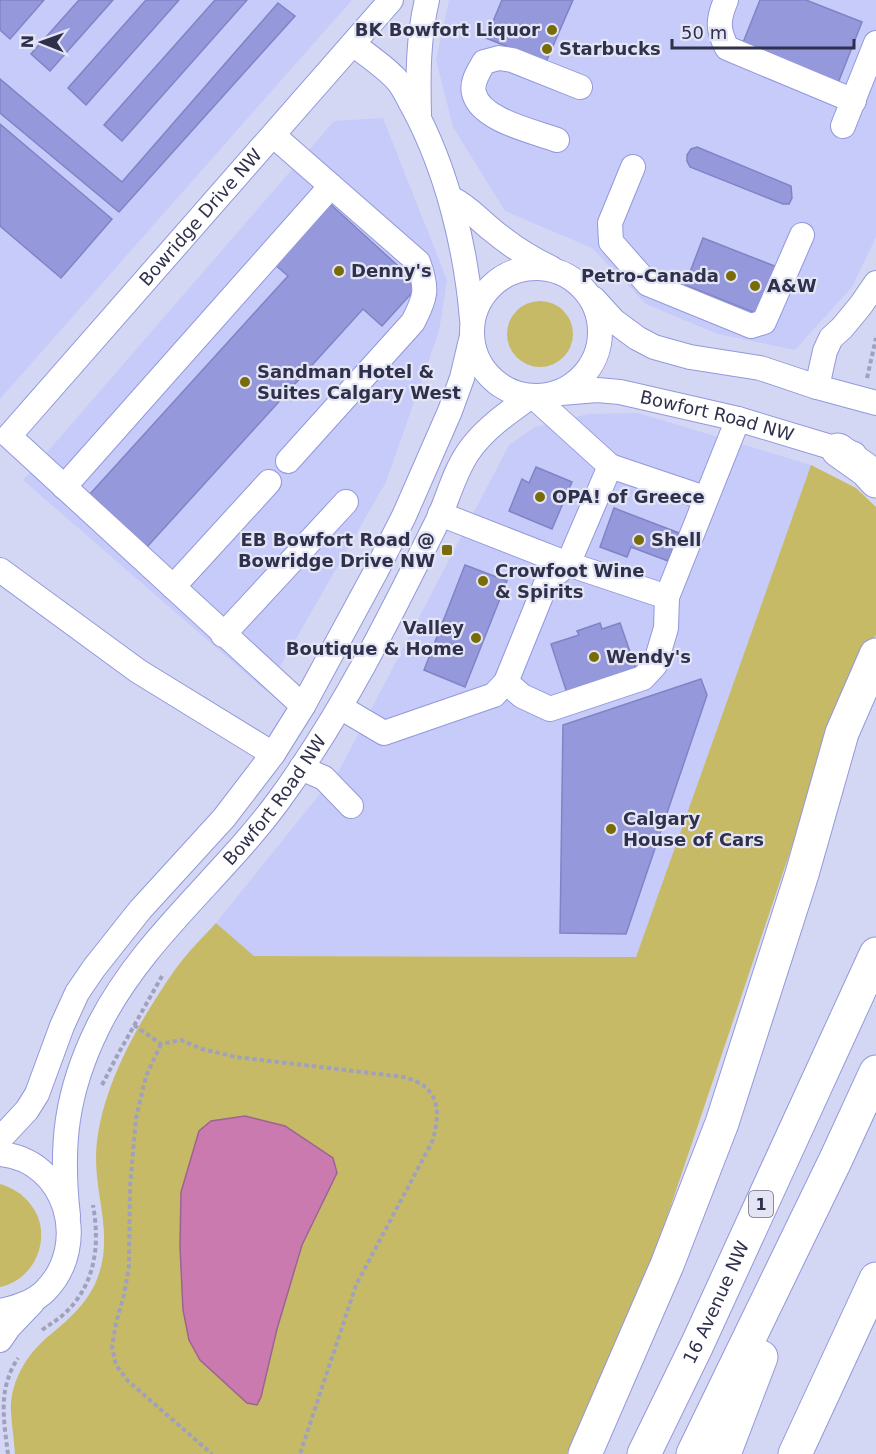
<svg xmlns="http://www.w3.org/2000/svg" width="876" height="1454" font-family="'DejaVu Sans',sans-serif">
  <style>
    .built { fill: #c6cbf9 }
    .green { fill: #c7ba67 }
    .water { fill: #ca7aaf; stroke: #9c6491; stroke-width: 1.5 }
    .building { fill: #9599dc; stroke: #8083c5; stroke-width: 1.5 }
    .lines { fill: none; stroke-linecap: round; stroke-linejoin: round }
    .minor-casing { stroke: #9398db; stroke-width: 26 }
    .highway-casing { stroke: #9398db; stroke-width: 35 }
    .path { stroke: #9fa1bd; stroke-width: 4; stroke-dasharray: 4.5 3; stroke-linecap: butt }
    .minor { stroke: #fff; stroke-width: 24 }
    .highway { stroke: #fff; stroke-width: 33 }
    .poi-dot { fill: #796b05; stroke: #e4e5f4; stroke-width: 2 }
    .labels { text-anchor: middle; stroke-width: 4.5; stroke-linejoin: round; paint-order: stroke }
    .shield { fill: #e4e5f4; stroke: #65667e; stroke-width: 1.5 }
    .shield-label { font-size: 16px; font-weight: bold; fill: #2f304c }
    .poi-label { font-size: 18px; font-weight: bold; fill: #2f304c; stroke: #e4e5f4; text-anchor: start }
    .street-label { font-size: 18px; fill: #2f304c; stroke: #e4e5f4 }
  </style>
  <rect width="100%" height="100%" fill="#d4d7f3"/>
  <path class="built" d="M0,0H352L0,399Z
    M449,0H876V237L852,287L795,350L718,334L646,304L592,248L505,211L453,127L436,60Z
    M383,118L447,280L439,331L386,482L266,691L23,480L334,121Z
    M638,413L811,465L636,957L254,956L216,923L340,769L509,445L535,427L588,414Z"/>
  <path class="green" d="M507 334a33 33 0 1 1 66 0a33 33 0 1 1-66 0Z
    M811,465L856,488L876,507V635L858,671L827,742L660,1238L567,1454H15C14,1440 12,1427 11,1413C9,1383 27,1353 50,1335C68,1320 85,1305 95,1284C115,1239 96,1202 96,1158C97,1093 138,1023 174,971C186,954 202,938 216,923L254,956L636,957Z
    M0,1184C13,1188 23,1194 31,1205C54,1234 36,1280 0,1287Z"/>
  <path class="water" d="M245,1116L285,1126L333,1158L337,1173L302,1245L277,1329L261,1397L257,1405L247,1403L200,1360L189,1340L183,1310L180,1247L181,1192L199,1131L211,1121Z"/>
  <path class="building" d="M0,0H44L10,39L0,30Z
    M79,0H113L50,71L31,54Z
    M146,0H179L86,105L68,88Z
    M215,0H247L122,141L104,125Z
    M502,0H573L546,62L486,38Z
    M760,0H806L862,22L838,83L742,45Z
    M278,3L295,16L119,212L0,113V79L122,182Z
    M0,124L112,219L61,278L0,226Z
    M697,147L791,186L792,198L789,204H783L690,167L687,161V155L691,149Z
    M328,202L419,285L382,326L363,309L147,547L90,494L288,276L273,263Z
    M703,238L777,267L758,314L685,285Z
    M536,467L572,482L552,529L509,511L522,479L529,483Z
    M614,508L679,533L668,561L631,547L627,557L600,547Z
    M465,565L507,581L465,687L424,670Z
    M600,623L602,629L620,623L636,669L567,693L551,644L579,635L577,631Z
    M701,679L707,695L626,934L560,933L563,725Z"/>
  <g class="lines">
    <g class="minor-casing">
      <g id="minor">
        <path d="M726,0C718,19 717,29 727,48L854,101"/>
        <path d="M353,44C367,55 384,66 396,79C403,86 408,98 413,107C447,170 466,248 472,319"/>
        <path d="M419,114C418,75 418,38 427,0"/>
        <path d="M843,126L876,43"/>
        <path d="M274,136L418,262C428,289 426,297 413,322L288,461"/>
        <path d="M557,140C533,131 480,120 474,93C471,82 479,71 484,62L499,58L512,60L580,87"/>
        <path d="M633,167L610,223L611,242L648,284L751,326L764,322L802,235"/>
        <path d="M451,198C470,208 476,217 492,230C510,245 530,258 551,268"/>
        <circle cx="536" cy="332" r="64"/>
        <path d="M594,299L614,321L637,338L654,347L690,357L760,368L817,387L876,403"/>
        <path d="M817,387L825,351L831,338L842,328L861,305L876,283"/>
        <path id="s1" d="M561,393L597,390L620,392L738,419L854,454"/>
        <path d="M610,466L705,498"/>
        <path d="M64,487L331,186"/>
        <path d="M440,514L568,564L667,597L738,419"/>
        <path d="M0,570L138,671L273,754"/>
        <path d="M173,587L269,482"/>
        <path d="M223,635L346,502"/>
        <path d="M506,682L522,696L550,709L643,678L655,665L666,628L667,597"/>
        <path id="s2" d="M303,706L9,436L391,0"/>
        <path d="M340,707L384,733L494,695L506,682L547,581L568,564L610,466L534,397"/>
        <path d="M301,768L324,778L351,806"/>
        <path d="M0,1139L27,1110L37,1094L62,1026L77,993L94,968L140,910L224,818L273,754L303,706L375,573L404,516L450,411L462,378L471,340"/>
        <path d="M0,1154C67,1160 91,1245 45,1291C34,1302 15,1308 0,1311"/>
        <path id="s3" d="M68,1216C60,1145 66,1092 98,1027C141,940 222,878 279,800C342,714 390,617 437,522C448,499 454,472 469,451C484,429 509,412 530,397"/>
        <path d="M0,1340L9,1327L32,1303"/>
      </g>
    </g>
    <g class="highway-casing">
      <g id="highway">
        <path d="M838,450L866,470L876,481"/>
        <path d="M585,1454L667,1265L722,1123L802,874L842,733L876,655"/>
        <path id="s4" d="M644,1454L697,1345L876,954"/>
        <path d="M693,1454L836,1159L876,1072"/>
        <path d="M724,1454L761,1357"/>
        <path d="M795,1454L876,1279"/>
      </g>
    </g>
    <path class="path" d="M867,378L876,338
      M134,1025L161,1044L181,1040L202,1049L236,1057L404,1077C439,1087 441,1108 433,1140L356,1285L300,1454
      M161,1044L146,1076L136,1118L130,1187L129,1266L124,1295L116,1323L112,1347L116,1365L128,1381L212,1454
      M102,1085L117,1056L162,976
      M42,1330C50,1324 58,1320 65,1313C96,1284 100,1244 93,1205
      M8,1454C5,1430 0,1402 8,1379C10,1372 14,1364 18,1358"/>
    <use href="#minor" class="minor"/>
    <use href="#highway" class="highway"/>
  </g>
  <g class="poi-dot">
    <circle cx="552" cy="30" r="6"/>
    <circle cx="547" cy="49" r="6"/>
    <circle cx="339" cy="271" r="6"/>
    <circle cx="731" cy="276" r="6"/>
    <circle cx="755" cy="286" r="6"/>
    <circle cx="245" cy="382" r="6"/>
    <circle cx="540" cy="497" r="6"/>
    <circle cx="639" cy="540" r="6"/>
    <rect x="441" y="544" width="12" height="12" rx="3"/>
    <circle cx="483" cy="581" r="6"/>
    <circle cx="476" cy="638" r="6"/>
    <circle cx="594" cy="657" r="6"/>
    <circle cx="611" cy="829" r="6"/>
  </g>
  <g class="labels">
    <rect class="shield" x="749" y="1191" width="24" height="26" rx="4.5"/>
    <g class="shield-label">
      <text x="761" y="1210">1</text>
    </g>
    <g class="poi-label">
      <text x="540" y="36" text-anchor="end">BK Bowfort Liquor</text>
      <text x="559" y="55">Starbucks</text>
      <text x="351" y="277">Denny's</text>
      <text x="719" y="282" text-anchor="end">Petro-Canada</text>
      <text x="767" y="292">A&amp;W</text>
      <text x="257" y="378">Sandman Hotel &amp;<tspan x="257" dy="21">Suites Calgary West</tspan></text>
      <text x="552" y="503">OPA! of Greece</text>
      <text x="435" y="546" text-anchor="end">EB Bowfort Road @<tspan x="435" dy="21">Bowridge Drive NW</tspan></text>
      <text x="651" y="546">Shell</text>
      <text x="495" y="577">Crowfoot Wine<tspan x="495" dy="21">&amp; Spirits</tspan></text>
      <text x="464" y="634" text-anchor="end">Valley<tspan x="464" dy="21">Boutique &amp; Home</tspan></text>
      <text x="606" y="663">Wendy's</text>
      <text x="623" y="825">Calgary<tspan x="623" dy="21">House of Cars</tspan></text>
    </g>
    <g class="street-label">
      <text dy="6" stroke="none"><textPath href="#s2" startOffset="690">Bowridge Drive NW</textPath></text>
      <text dy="6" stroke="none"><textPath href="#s1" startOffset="159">Bowfort Road NW</textPath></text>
      <text dy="6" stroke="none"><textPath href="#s3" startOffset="483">Bowfort Road NW</textPath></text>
      <text dy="6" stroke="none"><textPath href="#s4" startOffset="168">16 Avenue NW</textPath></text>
    </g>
  </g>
  <g transform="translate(42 42) rotate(271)" stroke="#e4e5f4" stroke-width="4.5" paint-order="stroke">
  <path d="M0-4.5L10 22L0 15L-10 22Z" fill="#2f304c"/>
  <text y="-9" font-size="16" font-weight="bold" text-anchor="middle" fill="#2f304c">N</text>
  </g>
  <path d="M672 39v9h182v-9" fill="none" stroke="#2f304c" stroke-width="3"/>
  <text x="681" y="39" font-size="18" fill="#2f304c" stroke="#e4e5f4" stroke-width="4.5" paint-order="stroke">50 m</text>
</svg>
